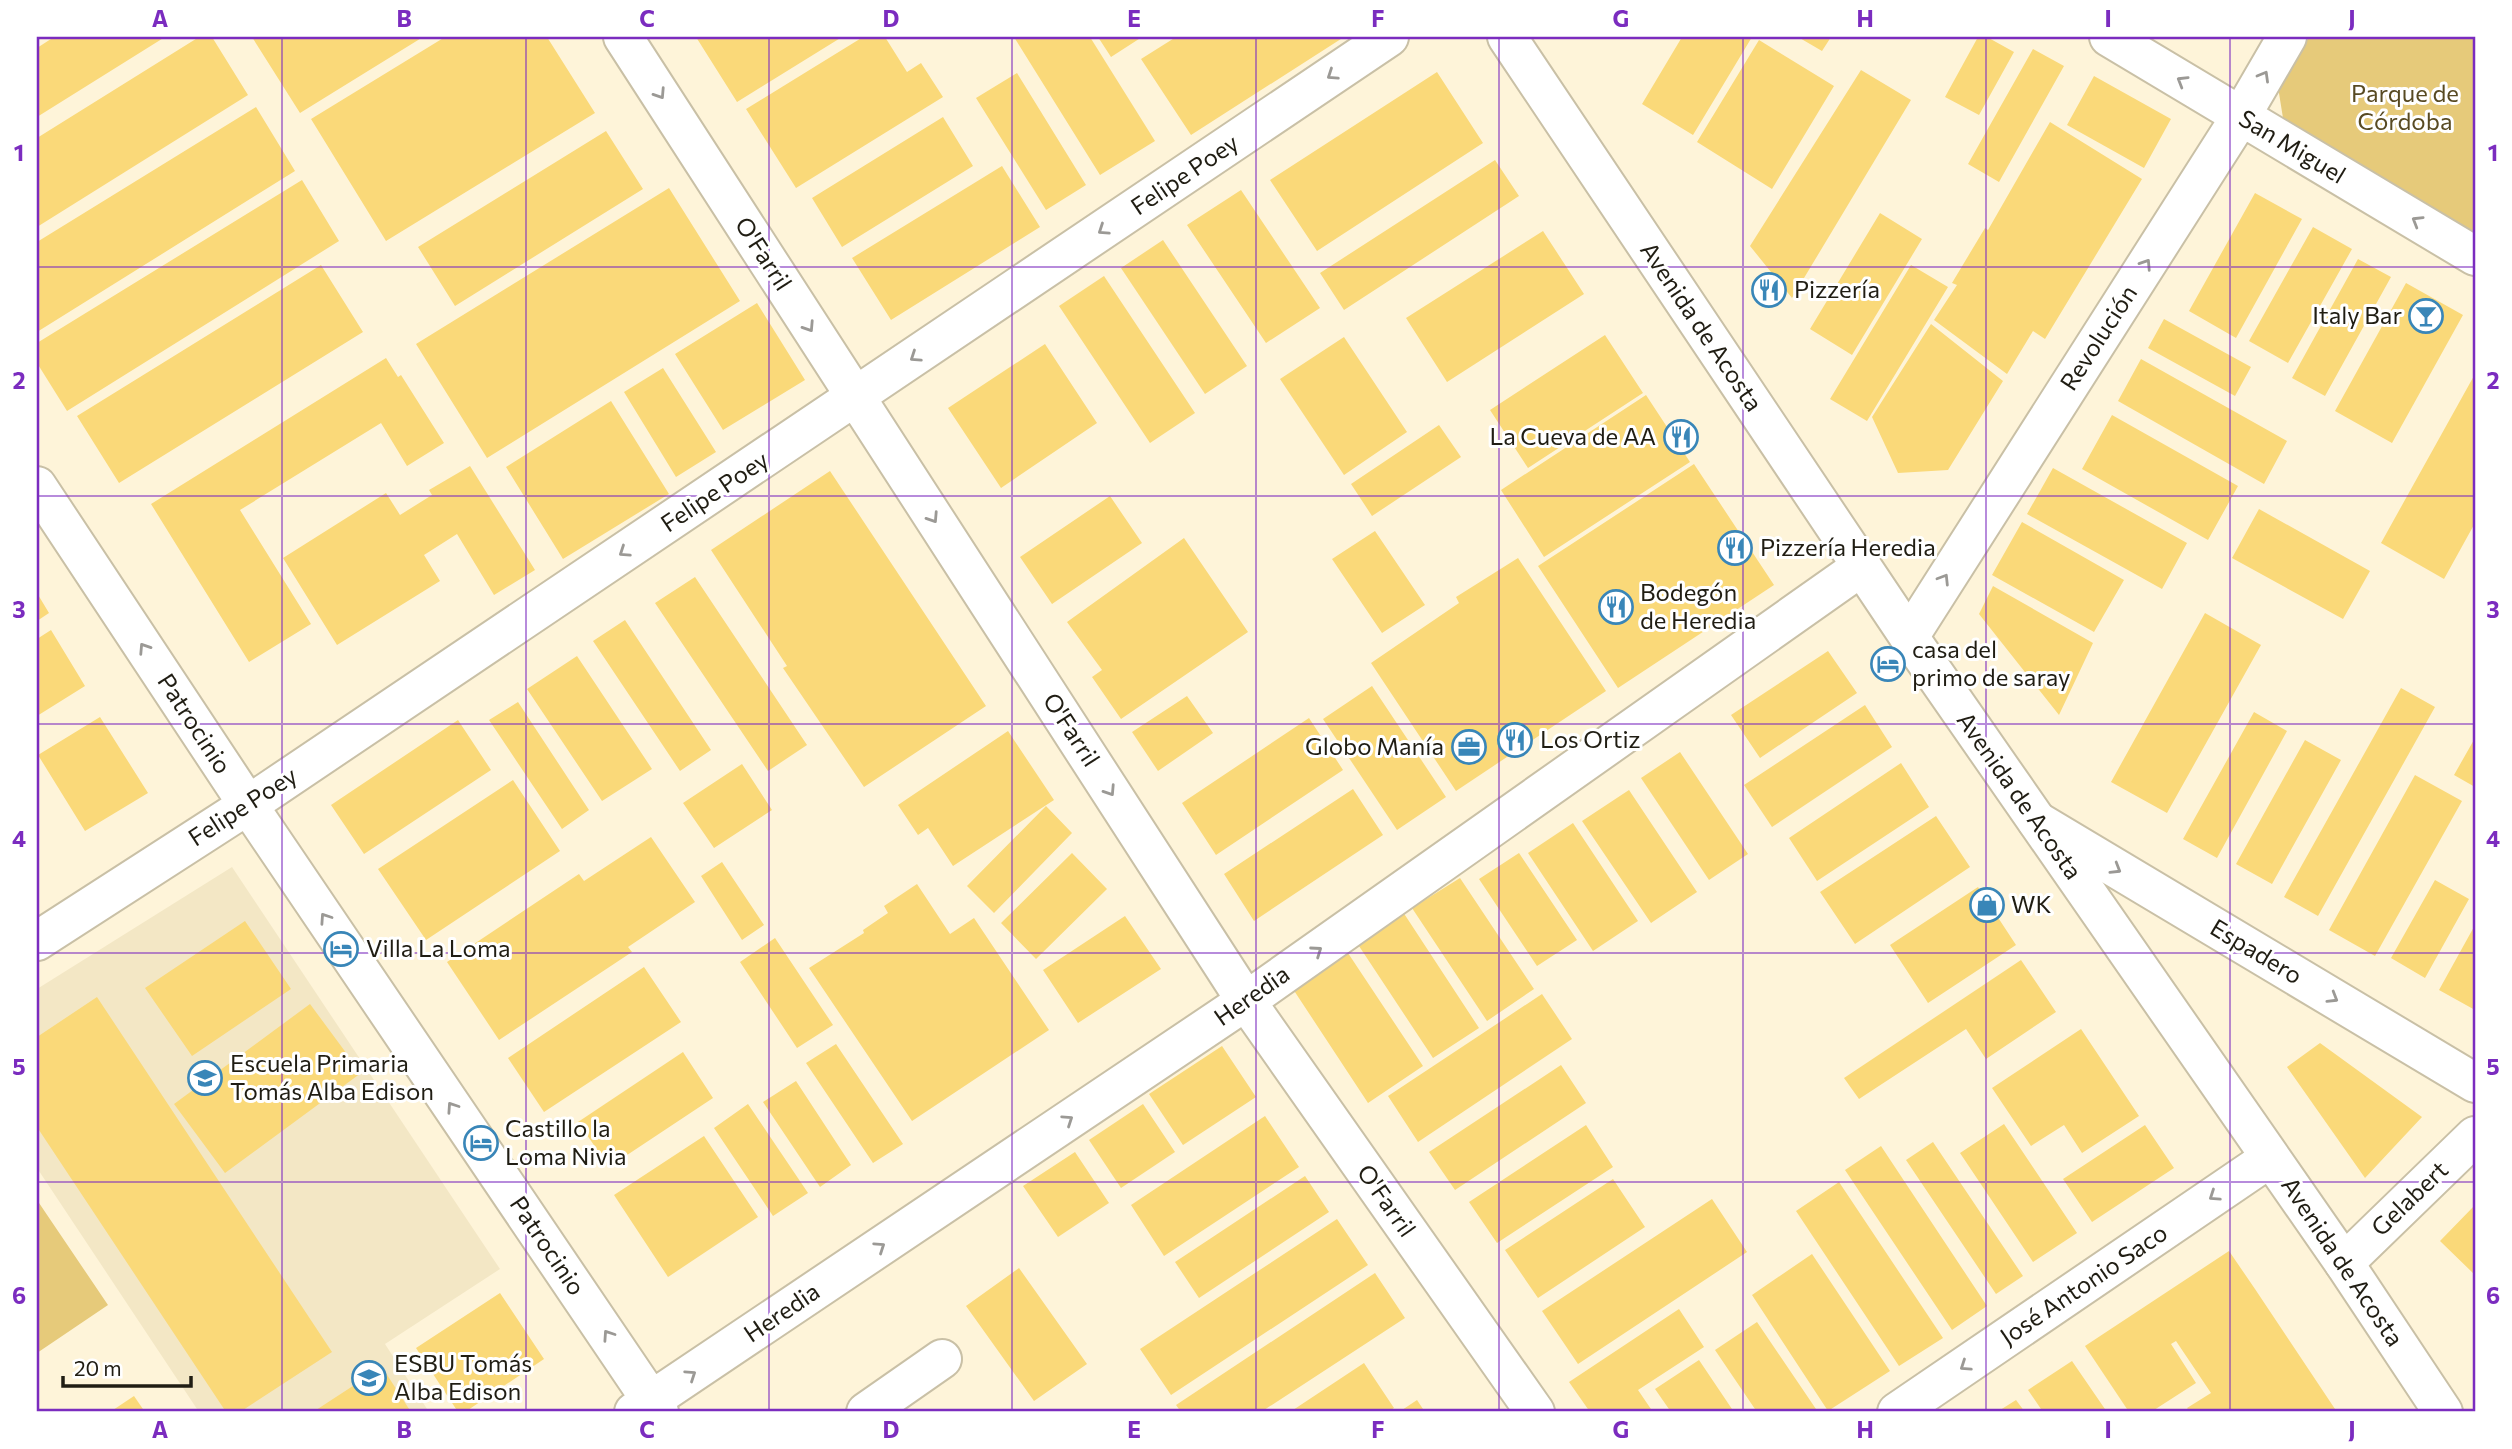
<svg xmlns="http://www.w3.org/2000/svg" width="2512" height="1449" font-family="Commissioner,sans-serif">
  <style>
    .built { fill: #f3e7c5 }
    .green { fill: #e6ca7a }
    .building { fill: #fad979 }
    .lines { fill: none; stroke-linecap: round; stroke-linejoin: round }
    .minor-casing { stroke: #c9c0a6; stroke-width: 42 }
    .major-casing { stroke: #c9c0a6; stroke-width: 42 }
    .minor { stroke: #fff; stroke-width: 38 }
    .major { stroke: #fff; stroke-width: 38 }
    .oneway { stroke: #9b9995 }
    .grid { fill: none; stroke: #7b2cbf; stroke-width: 2; stroke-opacity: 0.55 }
    .labels { text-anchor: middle; stroke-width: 6; stroke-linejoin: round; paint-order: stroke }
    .park-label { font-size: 24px; fill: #584a22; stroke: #fff }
    .street-label { font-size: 24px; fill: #201d13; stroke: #fff }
    .poi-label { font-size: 24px; fill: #201d13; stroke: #fff; text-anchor: start }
    .neatline { fill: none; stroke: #7b2cbf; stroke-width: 2.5 }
    .grid-label { font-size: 23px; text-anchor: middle; font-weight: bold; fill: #7b2cbf }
  </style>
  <rect width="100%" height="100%" fill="#fef4d9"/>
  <path class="built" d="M232,867L500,1269L385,1344L429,1412H199L37,1168V989Z"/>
  <path class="green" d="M2309,37H2475V233L2283,118L2278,87Z
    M37,1200L108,1305L37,1353Z"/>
  <path class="building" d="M54,37H165L37,117V48Z
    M199,37H212L248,95L37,227V138Z
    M252,37H423L300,113Z
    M445,37H547L595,113L386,241L311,119Z
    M696,37H842L737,102Z
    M863,37H885L907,72L921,63L943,97L796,188L746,109Z
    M1014,37H1090L1155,141L1100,175Z
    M1098,37H1142L1111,57Z
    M1176,37H1344L1191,135L1141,59Z
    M1682,37H1752L1693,135L1642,104Z
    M1798,37H1831L1822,51Z
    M1978,37H1987L2014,52L1979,115L1945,97Z
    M1759,40L1834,86L1772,189L1697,142Z
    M2033,49L2064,66L1999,182L1968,164Z
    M1861,70L1911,100L1792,298L1750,246Z
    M1437,72L1483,143L1317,251L1270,180Z
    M1017,73L1086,185L1046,210L976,98Z
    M2094,76L2171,119L2144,168L2067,125Z
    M256,107L295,171L37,332V242Z
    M943,117L973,166L842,247L812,198Z
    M2050,122L2142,179L2045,339L2033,331L2007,374L1934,320L1957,285L1952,283L1985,228L1988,230Z
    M606,131L643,189L455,306L418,247Z
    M1495,160L1519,196L1344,310L1320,273Z
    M1002,166L1040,227L891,320L852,258Z
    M302,180L339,241L67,411L37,363V343Z
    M669,188L740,301L487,458L416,344Z
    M1241,190L1320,308L1266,343L1187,225Z
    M2255,193L2302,219L2236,338L2189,311Z
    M1880,213L1922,239L1852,355L1810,329Z
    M2313,227L2352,249L2288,363L2249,341Z
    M1543,231L1584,294L1447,382L1406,318Z
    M1163,240L1247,366L1205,394L1121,268Z
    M2358,259L2391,277L2325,396L2292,378Z
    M321,265L363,332L119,483L77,416Z
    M1911,265L1948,287L1867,421L1830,399Z
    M1104,276L1195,413L1150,443L1059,306Z
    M2406,283L2463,315L2392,443L2335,411Z
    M757,303L805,380L723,430L675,354Z
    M2164,319L2251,367L2235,396L2148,348Z
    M1931,324L2003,381L1948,470L1898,473L1872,417Z
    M1605,335L1643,393L1528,468L1490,410Z
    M1344,337L1407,432L1344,475L1280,379Z
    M1045,344L1097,423L1001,488L948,408Z
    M386,358L398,377L401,375L444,443L407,466L381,423L240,510L311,624L249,662L151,504Z
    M2141,359L2287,441L2264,484L2118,401Z
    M663,368L716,452L676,477L624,392Z
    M2475,374V523L2444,579L2381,543Z
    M1646,395L1690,462L1544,557L1501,490Z
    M611,401L669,494L563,559L506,467Z
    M2112,415L2238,486L2208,540L2082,469Z
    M1439,425L1461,457L1372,516L1351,484Z
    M1694,464L1774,585L1618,688L1538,566Z
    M470,466L535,570L494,595L457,534L424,555L440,581L337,645L283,558L386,493L400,515L432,495L429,490Z
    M2053,468L2187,543L2162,589L2027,514Z
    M830,471L986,706L864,787L783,668L787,666L711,550Z
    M1110,496L1142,543L1052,604L1020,557Z
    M2259,509L2370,571L2343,619L2232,558Z
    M2022,522L2124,580L2094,632L1992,575Z
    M1375,531L1425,605L1382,633L1332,559Z
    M1184,538L1248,632L1121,719L1092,677L1102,670L1067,622Z
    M1518,558L1606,691L1456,791L1371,663L1459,603L1456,597Z
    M695,577L807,745L768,771L655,603Z
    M1993,586L2093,643L2059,715L1979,614Z
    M37,593L49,613L37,621Z
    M2205,613L2261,645L2167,813L2111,782Z
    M625,620L711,750L680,771L593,641Z
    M51,630L85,686L37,716V639Z
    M1828,651L1857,693L1760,758L1731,715Z
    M577,656L652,769L602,801L527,689Z
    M1372,686L1446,797L1397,830L1323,719Z
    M2401,688L2435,707L2318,916L2284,897Z
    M1187,696L1213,733L1158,771L1132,732Z
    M518,702L589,810L562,829L489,720Z
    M1865,705L1892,747L1772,827L1744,785Z
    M2254,712L2287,731L2217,858L2183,839Z
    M100,717L148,793L85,831L38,755Z
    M1309,718L1343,770L1216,855L1182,803Z
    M458,720L491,770L364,854L331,805Z
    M1008,731L1054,800L953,866L928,828L918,835L898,805Z
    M2475,738V787L2454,775Z
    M2305,740L2341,760L2272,884L2236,864Z
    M1680,752L1748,854L1709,880L1641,778Z
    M1901,763L1929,807L1817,881L1789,838Z
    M742,764L772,810L714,848L683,803Z
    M2415,775L2462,801L2375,956L2329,930Z
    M513,780L560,851L426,940L378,869Z
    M1353,789L1383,835L1254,921L1224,874Z
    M1629,790L1697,892L1651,923L1582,821Z
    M1046,806L1072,833L994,913L967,886Z
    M1936,816L1970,867L1855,944L1820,892Z
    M1573,823L1638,921L1593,951L1528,853Z
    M651,837L695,902L628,947L632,952L499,1040L447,962L579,874L584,881Z
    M1072,853L1107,889L1036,959L1001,923Z
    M1519,853L1577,940L1537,966L1479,879Z
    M722,862L764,925L742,940L701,876Z
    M1460,878L1534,989L1487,1021L1412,908Z
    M2435,880L2469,899L2425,978L2391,958Z
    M917,884L950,934L974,918L1049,1030L912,1121L809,968L864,933L863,930L888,913L884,906Z
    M1978,887L2016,945L1928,1003L1890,945Z
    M1403,912L1479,1028L1433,1058L1357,943Z
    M1125,916L1161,969L1078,1023L1043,970Z
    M245,921L291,989L192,1056L145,988Z
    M2475,925V1010L2439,990Z
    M775,938L833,1025L797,1048L740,962Z
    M1346,950L1423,1066L1368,1103L1291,986Z
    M2021,960L2056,1012L1986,1059L1966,1029L1859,1099L1844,1078Z
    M644,967L681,1022L544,1112L508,1058Z
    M1542,994L1572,1039L1418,1142L1388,1096Z
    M97,997L332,1352L240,1412H226L37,1127V1037Z
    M310,1004L361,1073L225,1173L174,1104Z
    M2081,1029L2139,1116L2082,1153L2064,1125L2031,1146L1992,1088Z
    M2320,1043L2422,1117L2365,1178L2287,1067Z
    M836,1044L903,1144L873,1163L806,1063Z
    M1222,1046L1256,1097L1183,1145L1149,1094Z
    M683,1052L713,1098L609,1167L578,1122Z
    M1561,1065L1586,1103L1455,1190L1429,1152Z
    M796,1081L851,1165L820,1187L763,1102Z
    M748,1104L808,1193L773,1216L714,1128Z
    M1143,1104L1175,1152L1121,1188L1089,1140Z
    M1265,1116L1299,1167L1164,1256L1131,1205Z
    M2004,1124L2077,1233L2033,1262L1960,1153Z
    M1586,1125L1613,1167L1497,1243L1469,1202Z
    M2145,1125L2174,1168L2092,1222L2063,1179Z
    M704,1136L758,1217L668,1277L614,1195Z
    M1933,1142L2023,1276L1996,1294L1906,1160Z
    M1881,1146L1987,1306L1952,1330L1845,1170Z
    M1075,1152L1109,1203L1058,1237L1023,1186Z
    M1305,1176L1329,1212L1199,1298L1175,1262Z
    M1613,1179L1645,1227L1538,1298L1505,1250Z
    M1839,1182L1943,1338L1899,1366L1796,1211Z
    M1712,1199L1747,1252L1578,1364L1542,1311Z
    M2475,1205V1275L2440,1241Z
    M1337,1219L1368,1265L1171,1395L1140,1349Z
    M2229,1251L2255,1289L2337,1412H2190L2187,1408L2211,1393L2176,1341L2171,1344L2196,1383L2151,1412H2129L2085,1346Z
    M1812,1254L1890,1371L1828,1411L1752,1295Z
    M1019,1268L1087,1364L1034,1401L966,1306Z
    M1375,1273L1405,1318L1261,1412H1181L1176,1405Z
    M500,1293L544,1359L465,1412H458L416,1348Z
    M1679,1309L1704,1347L1638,1390L1653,1412H1590L1569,1382Z
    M1757,1322L1818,1412H1757L1715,1350Z
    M1699,1360L1734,1412H1671L1655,1389Z
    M2072,1361L2107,1412H2043L2028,1390Z
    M1364,1363L1394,1408L1388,1412H1290Z
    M382,1367L411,1412H313Z
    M134,1396L145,1412H110Z
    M1417,1400L1425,1412H1399Z
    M2016,1400L2025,1412H1997Z"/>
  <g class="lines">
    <g class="minor-casing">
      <path id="minor" d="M623,37L1246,1001L1535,1412
        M2109,37L2475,256
        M37,486L248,805L659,1412
        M1909,637L2241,116L2287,37
        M2037,821L2475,1083
        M37,941L248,805L1389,37
        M2344,1263L2475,1136
        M634,1412L1246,1001L1861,567
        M866,1412L942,1359
        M1897,1412L2270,1158"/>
    </g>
    <g class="major-casing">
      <path id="major" d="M1507,37L1909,637L2344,1263L2443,1412"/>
    </g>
    <use href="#minor" class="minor"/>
    <use href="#major" class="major"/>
  </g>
  <defs><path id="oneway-chevron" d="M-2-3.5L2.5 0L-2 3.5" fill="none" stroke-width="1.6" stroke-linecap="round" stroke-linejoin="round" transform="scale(1.75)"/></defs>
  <g class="oneway">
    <use href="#oneway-chevron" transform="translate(1332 75) rotate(146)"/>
    <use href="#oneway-chevron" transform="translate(2264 76) rotate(-60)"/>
    <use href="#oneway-chevron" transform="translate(2182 81) rotate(-149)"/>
    <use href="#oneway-chevron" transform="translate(660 94) rotate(57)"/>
    <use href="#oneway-chevron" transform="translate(2417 221) rotate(-149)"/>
    <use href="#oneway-chevron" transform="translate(1103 230) rotate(146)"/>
    <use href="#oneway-chevron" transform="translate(2146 264) rotate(-57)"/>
    <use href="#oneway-chevron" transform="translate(809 327) rotate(57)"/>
    <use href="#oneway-chevron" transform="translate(915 357) rotate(146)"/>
    <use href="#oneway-chevron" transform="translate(933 518) rotate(57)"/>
    <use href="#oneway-chevron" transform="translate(624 552) rotate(146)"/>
    <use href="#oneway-chevron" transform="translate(1944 579) rotate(-58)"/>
    <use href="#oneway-chevron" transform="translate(144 648) rotate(-123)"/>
    <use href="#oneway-chevron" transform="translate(1110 791) rotate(57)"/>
    <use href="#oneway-chevron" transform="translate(2116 869) rotate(31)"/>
    <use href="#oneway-chevron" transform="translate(325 918) rotate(-124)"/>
    <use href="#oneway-chevron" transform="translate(1317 951) rotate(-35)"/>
    <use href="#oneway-chevron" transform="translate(2333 998) rotate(31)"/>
    <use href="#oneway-chevron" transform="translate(452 1107) rotate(-124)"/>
    <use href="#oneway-chevron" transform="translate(1068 1120) rotate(-34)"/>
    <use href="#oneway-chevron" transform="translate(2214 1196) rotate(146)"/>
    <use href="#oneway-chevron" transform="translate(880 1247) rotate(-34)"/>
    <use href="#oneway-chevron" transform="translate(608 1335) rotate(-124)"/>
    <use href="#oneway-chevron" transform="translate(1965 1366) rotate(146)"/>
    <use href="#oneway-chevron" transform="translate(691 1375) rotate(-34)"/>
  </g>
  <path class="grid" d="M282,37V1412M526,37V1412M769,37V1412M1012,37V1412M1256,37V1412M1499,37V1412M1743,37V1412M1986,37V1412M2230,37V1412M37,267H2475M37,496H2475M37,724H2475M37,953H2475M37,1182H2475"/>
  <defs>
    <g id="restaurant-ring" transform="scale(1.75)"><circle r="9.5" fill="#fff" stroke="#3986b8" stroke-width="1.5"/><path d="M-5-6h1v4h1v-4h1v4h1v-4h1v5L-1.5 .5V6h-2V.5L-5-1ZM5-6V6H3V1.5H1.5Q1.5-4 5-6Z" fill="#3986b8"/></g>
    <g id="bar-ring" transform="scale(1.75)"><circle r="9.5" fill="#fff" stroke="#3986b8" stroke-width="1.5"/><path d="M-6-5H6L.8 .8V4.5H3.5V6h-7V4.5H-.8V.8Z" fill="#3986b8"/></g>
    <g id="hotel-ring" transform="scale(1.75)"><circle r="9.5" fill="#fff" stroke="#3986b8" stroke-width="1.5"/><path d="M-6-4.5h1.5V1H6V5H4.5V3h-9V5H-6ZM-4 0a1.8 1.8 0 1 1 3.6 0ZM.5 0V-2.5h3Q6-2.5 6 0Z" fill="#3986b8"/></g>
    <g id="office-ring" transform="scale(1.75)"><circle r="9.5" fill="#fff" stroke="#3986b8" stroke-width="1.5"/><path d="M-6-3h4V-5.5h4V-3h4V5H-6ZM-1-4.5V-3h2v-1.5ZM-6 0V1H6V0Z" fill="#3986b8"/></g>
    <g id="shop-ring" transform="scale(1.75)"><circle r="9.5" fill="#fff" stroke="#3986b8" stroke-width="1.5"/><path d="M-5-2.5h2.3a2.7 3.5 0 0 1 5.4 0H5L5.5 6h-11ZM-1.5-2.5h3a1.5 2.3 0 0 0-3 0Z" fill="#3986b8"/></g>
    <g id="school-ring" transform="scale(1.75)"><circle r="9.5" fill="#fff" stroke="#3986b8" stroke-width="1.5"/><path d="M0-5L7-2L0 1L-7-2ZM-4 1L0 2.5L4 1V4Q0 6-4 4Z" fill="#3986b8"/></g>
  </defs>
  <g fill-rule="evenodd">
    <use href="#restaurant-ring" x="1769" y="290"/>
    <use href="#bar-ring" x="2426" y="316"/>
    <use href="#restaurant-ring" x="1681" y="437"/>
    <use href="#restaurant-ring" x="1735" y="548"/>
    <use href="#restaurant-ring" x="1616" y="607"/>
    <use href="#hotel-ring" x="1888" y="664"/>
    <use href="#restaurant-ring" x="1515" y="740"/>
    <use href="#office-ring" x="1469" y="747"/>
    <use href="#shop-ring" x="1987" y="905"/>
    <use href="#hotel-ring" x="341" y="949"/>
    <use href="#school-ring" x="205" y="1078"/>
    <use href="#hotel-ring" x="481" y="1143"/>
    <use href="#school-ring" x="369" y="1378"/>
  </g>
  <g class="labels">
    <g class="park-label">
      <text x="2405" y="102">Parque de<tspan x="2405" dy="28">Córdoba</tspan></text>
    </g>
    <g class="street-label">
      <text transform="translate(2292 147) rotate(31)" y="8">San Miguel</text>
      <text transform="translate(1185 175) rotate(-34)" y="8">Felipe Poey</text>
      <text transform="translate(763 254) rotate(57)" y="8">O'Farril</text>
      <text transform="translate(1701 327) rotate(56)" y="8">Avenida de Acosta</text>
      <text transform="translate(2099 338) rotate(-57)" y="8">Revolución</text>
      <text transform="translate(715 492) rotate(-34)" y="8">Felipe Poey</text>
      <text transform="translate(194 724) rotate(57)" y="8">Patrocinio</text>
      <text transform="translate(1071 730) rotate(57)" y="8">O'Farril</text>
      <text transform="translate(2019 796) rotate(55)" y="8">Avenida de Acosta</text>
      <text transform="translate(243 807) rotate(-33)" y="8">Felipe Poey</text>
      <text transform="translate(2256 952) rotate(31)" y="8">Espadero</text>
      <text transform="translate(1252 996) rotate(-35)" y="8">Heredia</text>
      <text transform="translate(2410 1199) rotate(-44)" y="8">Gelabert</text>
      <text transform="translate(1386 1201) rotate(55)" y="8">O'Farril</text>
      <text transform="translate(547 1246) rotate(56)" y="8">Patrocinio</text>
      <text transform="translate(2342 1262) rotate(56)" y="8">Avenida de Acosta</text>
      <text transform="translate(2084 1285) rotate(-34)" y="8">José Antonio Saco</text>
      <text transform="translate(782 1313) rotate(-34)" y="8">Heredia</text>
    </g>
    <g class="poi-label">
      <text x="1794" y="298">Pizzería</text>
      <text x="2402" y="324" text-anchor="end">Italy Bar</text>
      <text x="1656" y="445" text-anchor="end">La Cueva de AA</text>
      <text x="1760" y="556">Pizzería Heredia</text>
      <text x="1640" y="601">Bodegón<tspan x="1640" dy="28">de Heredia</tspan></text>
      <text x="1912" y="658">casa del<tspan x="1912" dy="28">primo de saray</tspan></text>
      <text x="1540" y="748">Los Ortiz</text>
      <text x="1444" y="755" text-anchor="end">Globo Manía</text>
      <text x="2011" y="913">WK</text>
      <text x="366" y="957">Villa La Loma</text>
      <text x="230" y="1072">Escuela Primaria<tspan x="230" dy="28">Tomás Alba Edison</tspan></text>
      <text x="505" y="1137">Castillo la<tspan x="505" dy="28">Loma Nivia</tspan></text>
      <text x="394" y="1372">ESBU Tomás<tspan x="394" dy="28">Alba Edison</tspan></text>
    </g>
  </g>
  <rect width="2512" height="1449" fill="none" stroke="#ffffff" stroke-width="77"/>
  <path d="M63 1376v10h128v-10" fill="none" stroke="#201d13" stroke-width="3.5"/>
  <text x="74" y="1376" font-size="21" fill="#201d13" stroke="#ffffff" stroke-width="5" paint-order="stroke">20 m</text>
  <rect x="38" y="38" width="2436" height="1372" class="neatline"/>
  <g class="grid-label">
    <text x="160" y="27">A</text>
    <text x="404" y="27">B</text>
    <text x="647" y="27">C</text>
    <text x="891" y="27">D</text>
    <text x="1134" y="27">E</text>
    <text x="1378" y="27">F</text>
    <text x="1621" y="27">G</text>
    <text x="1865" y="27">H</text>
    <text x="2108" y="27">I</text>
    <text x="2352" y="27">J</text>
    <text x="19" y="161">1</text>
    <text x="2493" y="161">1</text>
    <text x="19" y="389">2</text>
    <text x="2493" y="389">2</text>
    <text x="19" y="618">3</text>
    <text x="2493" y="618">3</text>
    <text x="19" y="847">4</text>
    <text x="2493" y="847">4</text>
    <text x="19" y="1075">5</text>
    <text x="2493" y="1075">5</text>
    <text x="19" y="1304">6</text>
    <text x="2493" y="1304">6</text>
    <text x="160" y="1438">A</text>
    <text x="404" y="1438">B</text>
    <text x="647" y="1438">C</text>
    <text x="891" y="1438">D</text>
    <text x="1134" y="1438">E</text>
    <text x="1378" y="1438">F</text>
    <text x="1621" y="1438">G</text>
    <text x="1865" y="1438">H</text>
    <text x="2108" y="1438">I</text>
    <text x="2352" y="1438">J</text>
  </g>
</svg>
